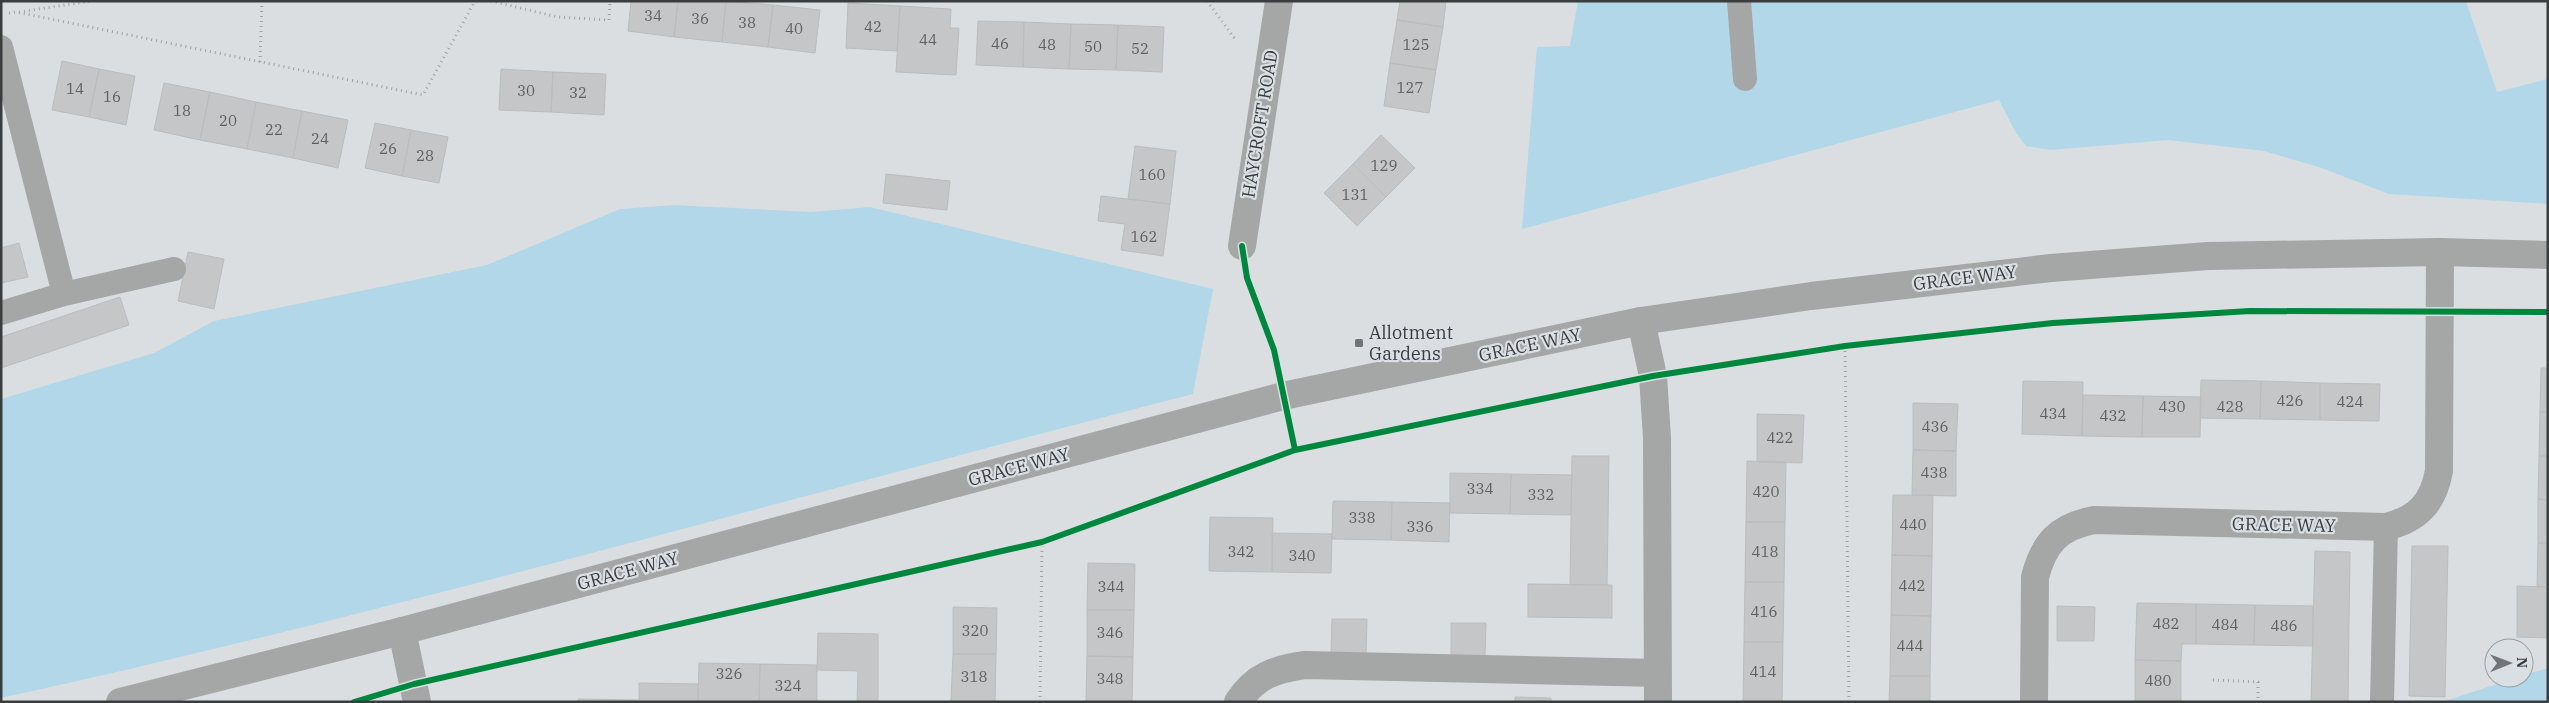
<svg xmlns="http://www.w3.org/2000/svg" width="2549" height="703" font-family="'IBM Plex Serif',serif">
  <style>
    .green { fill: #b1d7e9 }
    .building { fill: #c4c6c8; stroke: #babdbf }
    .lines { fill: none; stroke-linecap: round; stroke-linejoin: round }
    .path { stroke: #a0a1a2; stroke-width: 3; stroke-dasharray: 1 4; stroke-linecap: butt }
    .service { stroke: #a5a6a6; stroke-width: 24 }
    .minor { stroke: #a5a6a6; stroke-width: 28 }
    .tertiary { stroke: #a5a6a6; stroke-width: 28 }
    .cycleway-casing { stroke: #d9dfe3; stroke-width: 9 }
    .cycleway { stroke: #00873e; stroke-width: 6 }
    .poi-dot { fill: #727577; stroke: #d9dfe3; stroke-width: 2 }
    .labels { text-anchor: middle; stroke-width: 4.5; stroke-linejoin: round; paint-order: stroke }
    .number-label { font-size: 15px; fill: #5d6061 }
    .street-label { font-size: 18px; fill: #3a3d3e; stroke: #d9dfe3 }
    .poi-label { font-size: 18px; fill: #3a3d3e; stroke: #d9dfe3; text-anchor: start }
  </style>
  <rect width="100%" height="100%" fill="#dbdee1"/>
  <path class="green" d="M1578,1H2466L2497,92L2548,79V204L2389,194L2319,167L2264,151L2168,140L2050,150L2026,146L2016,133L1999,100L1522,229L1537,47L1570,46Z
    M674,205L811,212L870,207L1213,289L1193,394C796,496 402,610 1,698V399L154,353L214,321L487,265L620,209Z
    M2548,668V702H2442L2515,678H2524V675Z"/>
  <path class="building" d="M631,1H678L674,37L628,31Z
    M678,1H726L722,42L674,37Z
    M726,1L773,5L768,47L722,42Z
    M1400,1H1446L1443,27L1397,20Z
    M848,3L900,6L897,51L846,48Z
    M773,5L820,10L815,53L768,47Z
    M900,6L951,9L950,28H959L956,75L896,72Z
    M1397,20L1443,27L1436,70L1390,63Z
    M978,21L1024,22L1023,67L976,65Z
    M1024,22L1071,24L1069,69L1023,67Z
    M1071,24L1118,25L1116,70L1069,69Z
    M1118,25L1164,27L1162,72L1116,70Z
    M62,61L99,69L89,117L52,110Z
    M1390,63L1436,70L1429,113L1384,106Z
    M99,69L135,76L126,125L89,117Z
    M501,69L553,72L551,112L499,110Z
    M553,72L606,74L604,115L551,112Z
    M164,83L210,92L200,140L154,130Z
    M210,92L256,102L247,149L200,140Z
    M256,102L302,111L293,158L247,149Z
    M302,111L348,120L338,168L293,158Z
    M375,123L411,130L402,176L365,168Z
    M411,130L448,137L439,183L402,176Z
    M1381,135L1415,168L1386,197L1353,164Z
    M1135,146L1176,151L1170,204L1128,199Z
    M1353,164L1386,197L1357,226L1324,193Z
    M886,174L950,181L947,210L883,203Z
    M1101,196L1170,204L1163,256L1121,250L1125,224L1098,221Z
    M19,243L28,277L1,283V248Z
    M188,252L224,259L214,309L178,301Z
    M120,297L129,325L1,368V337Z
    M2541,368H2548V412H2540Z
    M2201,380L2261,381L2260,419L2200,418Z
    M2023,381L2083,382L2082,436L2022,434Z
    M2261,381L2320,383V420L2260,419Z
    M2320,383L2380,384L2379,421L2320,420Z
    M2083,395L2143,396L2142,437L2082,436Z
    M2143,396L2201,397L2200,437H2142Z
    M1913,403L1958,404L1956,451L1913,450Z
    M2540,412H2548V456H2539Z
    M1757,414L1804,415L1802,463L1757,462Z
    M1913,450L1956,451V496L1912,495Z
    M1572,456H1609L1607,585H1570Z
    M2539,456H2548V500L2538,499Z
    M1747,461L1786,462L1785,522H1746Z
    M1450,473L1511,474L1510,514L1450,513Z
    M1511,474L1572,475L1571,515L1510,514Z
    M1893,495H1933L1932,556L1892,555Z
    M2538,499L2548,500V543H2538Z
    M1333,501L1392,502L1391,540L1332,539Z
    M1392,502L1450,503L1449,542L1391,540Z
    M1210,517L1273,518L1272,572L1209,571Z
    M1746,522H1785L1784,582H1745Z
    M1272,533L1332,534L1331,573L1272,572Z
    M2538,543H2548V587H2537Z
    M2412,546H2448L2445,697L2409,696Z
    M2315,551L2350,552L2348,702H2311Z
    M1892,555L1932,556L1931,616L1891,615Z
    M1088,563L1135,564L1134,610H1087Z
    M1745,582H1784L1783,642H1744Z
    M1528,584L1612,585V618L1528,617Z
    M2517,586L2548,587V638L2517,637Z
    M2137,603L2196,604V644H2182L2181,661L2135,660Z
    M2196,604L2255,605L2254,645L2196,644Z
    M2255,605L2313,606V646L2254,645Z
    M2057,606L2095,607L2094,641H2057Z
    M953,607L997,608L996,654H953Z
    M1087,610H1134L1133,657L1087,656Z
    M1891,615L1931,616L1930,676H1890Z
    M1332,619H1367L1366,655L1331,654Z
    M1451,623H1486L1485,656H1451Z
    M818,633L878,634V702H857L858,671L817,670Z
    M1744,642H1783L1782,702H1743Z
    M953,654H996L995,701H951Z
    M1087,656L1133,657L1132,702H1086Z
    M2135,660L2181,661V702H2135Z
    M699,663L760,664L759,702H698Z
    M760,664L817,665V702H759Z
    M1890,676H1930V702H1889Z
    M639,683L698,684V702H639Z
    M1515,697L1551,698V702H1515Z
    M578,699L639,700V702H578Z"/>
  <g class="lines">
    <path class="path" d="M491,1L558,17L609,20L610,1
      M1207,1L1235,39
      M19,12L91,1
      M9,13L16,12L423,95L475,1
      M260,62L262,1
      M1845,346L1849,702
      M2213,680L2258,682V702
      M1040,702L1042,542"/>
    <path class="service" d="M1739,1L1745,79
      M1,47L64,294
      M1,313L64,294L174,269
      M2382,702L2386,527"/>
    <path class="minor" d="M1242,246L1279,1
      M1641,321L1653,376L1657,438L1658,702
      M402,631L417,702
      M1238,702C1255,676 1275,669 1305,665L1658,673
      M2034,702L2035,577C2044,543 2058,527 2094,520L2386,527C2418,519 2433,503 2439,471L2440,252"/>
    <path class="tertiary" d="M120,702L402,631L1283,396L1641,321L1811,296L2051,268L2208,256L2440,252L2548,255"/>
    <g class="cycleway-casing">
      <path id="cycleway" d="M1242,246L1247,278L1274,350L1295,450
        M354,702L414,684L1042,542L1295,450L1653,376L1845,346L2053,323L2250,311L2548,312"/>
    </g>
    <use href="#cycleway" class="cycleway"/>
  </g>
  <rect class="poi-dot" x="1354" y="338" width="10" height="10" rx="2.5"/>
  <g class="labels">
    <g class="number-label">
      <text x="653" y="21">34</text>
      <text x="700" y="24">36</text>
      <text x="747" y="28">38</text>
      <text x="873" y="32">42</text>
      <text x="794" y="34">40</text>
      <text x="928" y="45">44</text>
      <text x="1000" y="49">46</text>
      <text x="1047" y="50">48</text>
      <text x="1416" y="50">125</text>
      <text x="1093" y="52">50</text>
      <text x="1140" y="54">52</text>
      <text x="1410" y="93">127</text>
      <text x="75" y="94">14</text>
      <text x="526" y="96">30</text>
      <text x="578" y="98">32</text>
      <text x="112" y="102">16</text>
      <text x="182" y="116">18</text>
      <text x="228" y="126">20</text>
      <text x="274" y="135">22</text>
      <text x="320" y="144">24</text>
      <text x="388" y="154">26</text>
      <text x="425" y="161">28</text>
      <text x="1384" y="171">129</text>
      <text x="1152" y="180">160</text>
      <text x="1355" y="200">131</text>
      <text x="1144" y="242">162</text>
      <text x="2290" y="406">426</text>
      <text x="2350" y="407">424</text>
      <text x="2172" y="412">430</text>
      <text x="2230" y="412">428</text>
      <text x="2053" y="419">434</text>
      <text x="2113" y="421">432</text>
      <text x="1935" y="432">436</text>
      <text x="1780" y="443">422</text>
      <text x="1934" y="478">438</text>
      <text x="1480" y="494">334</text>
      <text x="1766" y="497">420</text>
      <text x="1541" y="500">332</text>
      <text x="1362" y="523">338</text>
      <text x="1913" y="530">440</text>
      <text x="1420" y="532">336</text>
      <text x="1241" y="557">342</text>
      <text x="1765" y="557">418</text>
      <text x="1302" y="561">340</text>
      <text x="1912" y="591">442</text>
      <text x="1111" y="592">344</text>
      <text x="1764" y="617">416</text>
      <text x="2166" y="629">482</text>
      <text x="2225" y="630">484</text>
      <text x="2284" y="631">486</text>
      <text x="975" y="636">320</text>
      <text x="1110" y="638">346</text>
      <text x="1910" y="651">444</text>
      <text x="1763" y="677">414</text>
      <text x="729" y="679">326</text>
      <text x="974" y="682">318</text>
      <text x="1110" y="684">348</text>
      <text x="2158" y="686">480</text>
      <text x="788" y="691">324</text>
    </g>
    <g class="street-label">
      <text transform="translate(1260 124) rotate(-81)" y="6">HAYCROFT ROAD</text>
      <text transform="translate(1965 278) rotate(-7)" y="6">GRACE WAY</text>
      <text transform="translate(1530 345) rotate(-12)" y="6">GRACE WAY</text>
      <text transform="translate(1019 467) rotate(-15)" y="6">GRACE WAY</text>
      <text transform="translate(2284 525) rotate(1)" y="6">GRACE WAY</text>
      <text transform="translate(628 571) rotate(-15)" y="6">GRACE WAY</text>
    </g>
    <g class="poi-label">
      <text x="1369" y="339">Allotment<tspan x="1369" dy="21">Gardens</tspan></text>
    </g>
  </g>
  <rect width="2549" height="703" fill="none" stroke="#3a3d3e" stroke-width="5"/>
  <g transform="translate(2509 663) rotate(89)"><circle r="24" fill="#d9dfe3" stroke="#999ea1"/>
  <path d="M0-4L9 19L0 12L-9 19Z" fill="#727577"/>
  <text y="-8" font-size="14" font-weight="bold" text-anchor="middle" fill="#3a3d3e">N</text>
  </g>
</svg>
